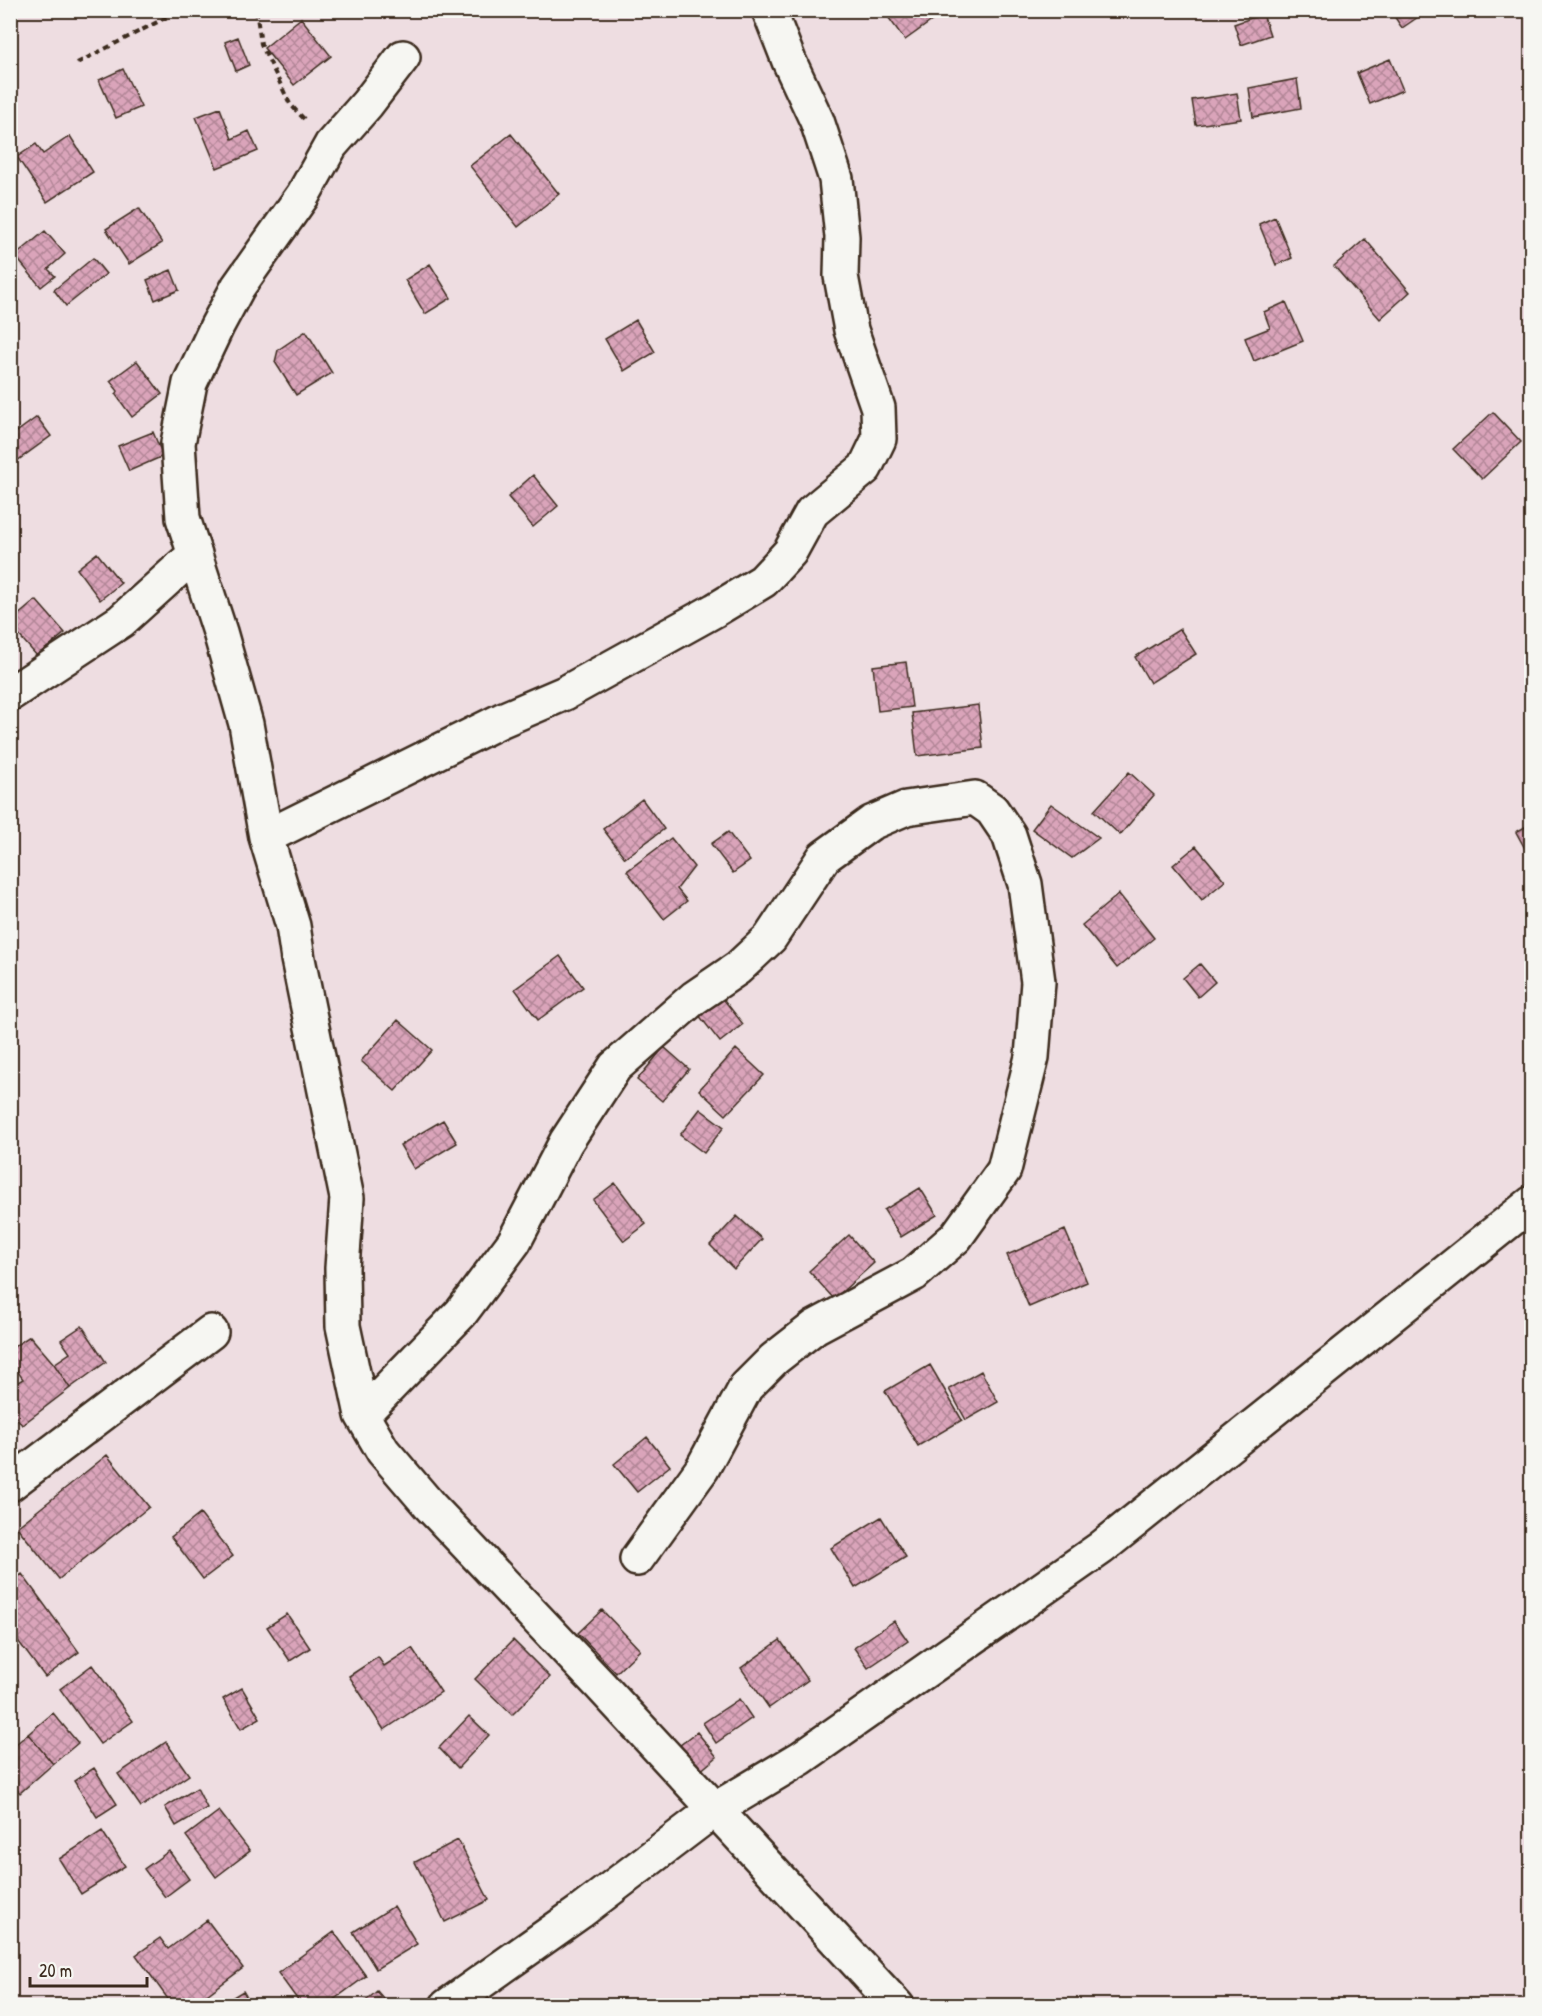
<svg xmlns="http://www.w3.org/2000/svg" width="1542" height="2016" font-family="'Patrick Hand',sans-serif">
  <style>
    .building { fill: url(#building-cross-hatch); stroke: #3b2a1e; stroke-width: 1.5 }
    .lines { fill: none; stroke-linecap: round; stroke-linejoin: round }
    .minor-casing { stroke: #3b2a1e; stroke-width: 38 }
    .path { stroke: #3b2a1e; stroke-width: 4; stroke-dasharray: 6 4.5; stroke-linecap: butt }
    .minor { stroke: #f6f6f2; stroke-width: 33 }
  </style>
  <defs>
    <pattern id="building-cross-hatch" width="8" height="8" patternUnits="userSpaceOnUse" patternTransform="scale(1.5)"><rect width="8" height="8" fill="#daa4ba"/><path d="M0 0l8 8M0 8l8-8" fill="none" stroke="#b28697"/></pattern>
  </defs>
  <rect width="100%" height="100%" fill="#eedde1"/>
  <filter id="ink" filterUnits="userSpaceOnUse"><feTurbulence type="fractalNoise" baseFrequency=".0167" numOctaves="2"/><feDisplacementMap in="SourceGraphic" scale="12" xChannelSelector="R" yChannelSelector="G"/><feConvolveMatrix kernelMatrix="1 2 1 2 8 2 1 2 1" color-interpolation-filters="sRGB"/></filter>
  <g filter="url(#ink)">
    <path class="building" d="M883,10H947L905,40Z
      M1390,10H1423L1424,13L1402,28Z
      M1263,14L1270,35L1241,45L1234,24Z
      M301,18L331,56L294,85L264,48Z
      M238,37L249,65L236,71L225,42Z
      M1390,59L1403,90L1370,104L1357,73Z
      M123,69L141,107L116,118L99,80Z
      M1297,79L1301,108L1253,117L1249,88Z
      M1237,93L1241,119L1196,125L1192,100Z
      M220,108L232,139L249,131L258,151L217,168L196,117Z
      M511,134L559,194L518,227L470,166Z
      M70,136L93,172L47,202L17,157L36,144L43,154Z
      M139,208L162,243L129,264L106,229Z
      M1275,217L1292,258L1276,265L1259,224Z
      M45,231L65,254L48,269L55,276L41,287L15,256Z
      M1365,239L1410,292L1380,319L1334,266Z
      M93,258L106,274L66,306L54,290Z
      M430,264L451,298L425,314L405,280Z
      M171,270L179,290L155,300L147,280Z
      M1286,302L1303,341L1254,361L1245,338L1270,328L1264,312Z
      M636,320L655,352L624,371L605,339Z
      M306,331L332,373L296,395L275,362L278,350Z
      M137,361L162,394L132,417L116,395L118,391L110,381Z
      M1493,412L1521,442L1482,479L1453,449Z
      M37,417L51,436L10,466V437Z
      M153,432L163,456L129,471L118,446Z
      M533,475L558,506L533,527L508,497Z
      M97,553L121,583L100,600L77,569Z
      M36,600L65,633L37,656L10,625V622Z
      M1180,629L1196,654L1150,683L1135,657Z
      M906,662L912,707L878,711L873,666Z
      M978,705L983,748L917,756L912,713Z
      M1129,772L1154,795L1120,835L1094,811Z
      M642,799L664,829L625,858L603,829Z
      M1051,804L1099,838L1072,858L1032,829Z
      M1532,823V852L1528,854L1516,832Z
      M728,832L750,861L733,873L711,844Z
      M671,838L694,867L677,889L687,901L664,919L627,871Z
      M1196,846L1225,881L1202,900L1173,865Z
      M1119,894L1154,938L1117,968L1082,925Z
      M560,956L583,987L538,1020L515,989Z
      M1200,964L1215,982L1198,997L1183,978Z
      M721,996L743,1024L720,1042L698,1014Z
      M398,1020L432,1050L395,1091L361,1061Z
      M664,1047L689,1069L662,1101L637,1080Z
      M736,1049L764,1075L726,1115L699,1090Z
      M700,1109L724,1127L704,1153L680,1135Z
      M443,1120L457,1143L414,1169L400,1145Z
      M615,1183L646,1224L624,1241L593,1200Z
      M920,1188L937,1215L901,1237L884,1210Z
      M737,1216L762,1239L734,1269L710,1245Z
      M1065,1230L1087,1282L1029,1307L1007,1255Z
      M849,1235L874,1263L834,1299L809,1271Z
      M82,1326L106,1362L70,1388L54,1364L70,1353L61,1340Z
      M30,1336L54,1364L70,1388L22,1425L10,1409V1387L23,1379L10,1361V1349Z
      M930,1365L962,1420L918,1446L885,1391Z
      M981,1371L998,1402L966,1420L949,1389Z
      M647,1437L670,1466L637,1492L614,1464Z
      M107,1455L149,1507L59,1579L17,1527Z
      M200,1514L233,1556L203,1579L171,1537Z
      M881,1517L906,1557L855,1588L831,1548Z
      M22,1574L79,1652L45,1677L10,1630V1583Z
      M602,1610L640,1650L616,1673L578,1633Z
      M287,1614L310,1648L290,1661L267,1627Z
      M894,1621L908,1641L868,1668L854,1648Z
      M513,1640L550,1677L512,1715L475,1679Z
      M780,1640L808,1680L769,1708L741,1668Z
      M412,1648L441,1692L384,1730L349,1676L378,1657L384,1666Z
      M92,1665L133,1721L100,1744L60,1689Z
      M242,1688L260,1718L241,1729L223,1699Z
      M739,1699L752,1718L716,1743L703,1723Z
      M53,1713L78,1743L53,1764L28,1734Z
      M469,1716L489,1735L458,1768L439,1748Z
      M697,1732L717,1757L699,1772L679,1746Z
      M28,1734L53,1764L20,1793L10,1782V1749Z
      M166,1742L189,1775L141,1807L118,1774Z
      M94,1768L117,1804L97,1817L74,1781Z
      M197,1788L207,1808L176,1826L165,1807Z
      M219,1811L250,1851L216,1877L186,1836Z
      M102,1831L125,1866L81,1894L59,1859Z
      M458,1840L489,1900L445,1922L415,1862Z
      M169,1851L189,1879L165,1897L144,1869Z
      M394,1906L417,1944L376,1969L353,1932Z
      M207,1920L243,1968L192,2006H173L136,1955L160,1938L168,1949Z
      M334,1932L366,1976L325,2006H302L278,1973Z
      M243,1991L252,2006H221L220,2005Z
      M377,1991L390,2006H360Z"/>
    <g class="lines">
      <g class="minor-casing">
        <path id="minor" d="M403,57L367,104L331,145L303,195L238,287L217,326L190,383L178,443L183,518L220,632L246,724L266,837L293,926L298,959L347,1198L342,1268L343,1326L362,1415L383,1451L430,1506L600,1685L897,2006
          M10,694L121,621L195,554
          M266,837L502,720L565,693L715,610L763,581L790,552L812,512L865,468L879,439L878,408L851,330L841,276L842,237L836,179L817,121L789,61L769,10
          M362,1415L461,1313L514,1242L566,1142L615,1067L694,998L738,968L770,938L824,857L871,823L906,808L975,798L992,810L1009,835L1025,884L1038,982L1032,1057L1004,1170L956,1237L914,1274L815,1327L774,1359L746,1387L702,1469L637,1559
          M10,1484L211,1332
          M447,2006L580,1912L714,1810L801,1758L1101,1548L1532,1203"/>
      </g>
      <path class="path" d="M256,10L261,44L290,104L305,120
        M1526,10L1532,17
        M77,63L181,10"/>
      <use href="#minor" class="minor"/>
    </g>
  </g>
  <rect width="1542" height="2016" fill="none" stroke="#f6f6f2" stroke-width="36"/>
  <rect x="18" y="18" width="1506" height="1980" fill="none" stroke="#3b2a1e" stroke-width="2" filter="url(#ink)"/>
  <path d="M30 1977v9h117v-9" fill="none" stroke="#3b2a1e" stroke-width="3"/>
  <text x="39" y="1977" font-size="18" fill="#3b2a1e" stroke="#f6f6f2" stroke-width="4.5" paint-order="stroke">20 m</text>
</svg>
